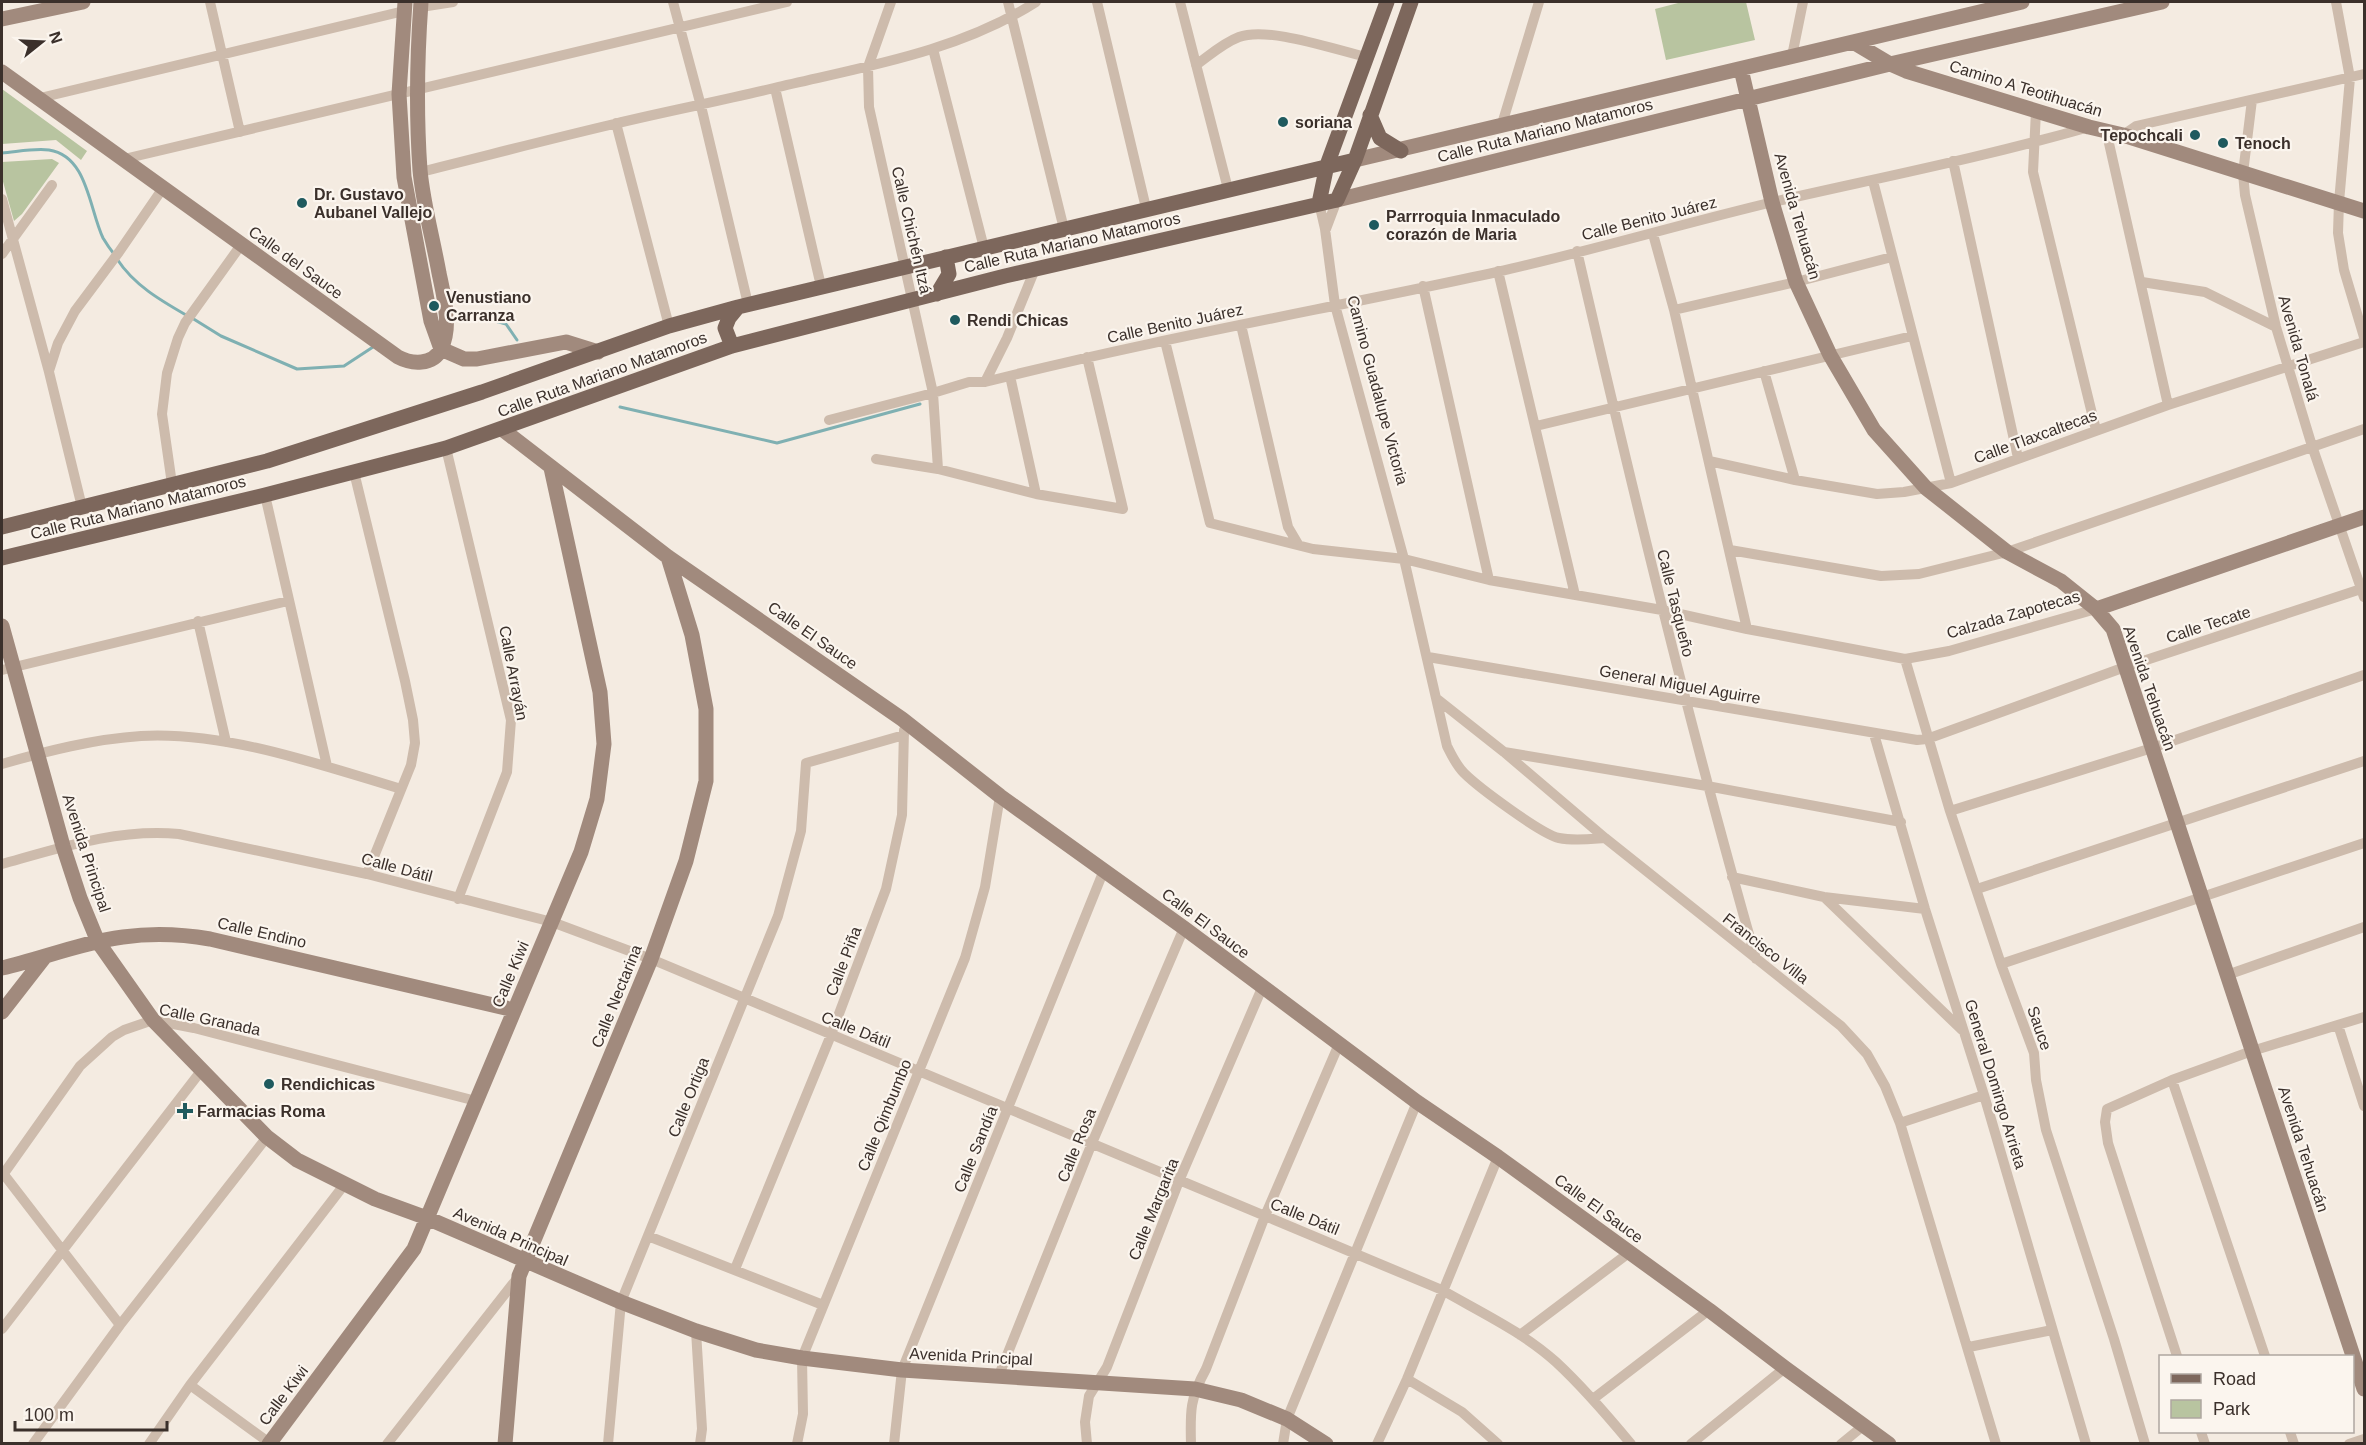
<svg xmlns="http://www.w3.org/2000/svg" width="2366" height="1445" font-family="Helvetica,sans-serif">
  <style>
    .green { fill: #b8c4a0 }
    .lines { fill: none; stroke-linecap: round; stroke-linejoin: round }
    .stream { stroke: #7fb0b2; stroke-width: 3 }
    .street { stroke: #cdbbac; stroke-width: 10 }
    .secondary { stroke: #a18a7d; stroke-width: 15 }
    .primary { stroke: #7d675c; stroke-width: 15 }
    .poi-dot { fill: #1f5a5e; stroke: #fbf5ee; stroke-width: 2 }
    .labels { text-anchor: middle; stroke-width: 4.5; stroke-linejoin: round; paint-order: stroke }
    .street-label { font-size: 16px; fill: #3b302b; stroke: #fbf5ee }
    .poi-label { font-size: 16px; font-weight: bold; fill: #3b302b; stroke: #fbf5ee; text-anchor: start }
  </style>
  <rect width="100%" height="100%" fill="#f4ebe1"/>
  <path class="green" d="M1682,2H1746L1755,40L1666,60L1655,9Z
    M2,89L87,151L81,160L56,140L2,144Z
    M52,159L59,163L22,214L14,221L2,178V162Z"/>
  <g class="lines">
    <path class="stream" d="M2,153C16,152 34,148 49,150C88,156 89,209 103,238C106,243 110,249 114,254
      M117,259C134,285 160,300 186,315
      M473,315L506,324L517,340
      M192,318L221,336L297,369L344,366L373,347
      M620,407L777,443L920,404"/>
    <path class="street" d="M210,2L240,132
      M673,2L701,106L748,304
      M891,2L868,67L869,107L933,393L938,469
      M1008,2L1064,229
      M1097,2L1146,208
      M1180,2L1228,189
      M2336,2L2350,78L2339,202L2338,233L2344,270L2364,337
      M421,7L453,2
      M933,49L984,248
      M1792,56L1803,2
      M1196,65C1210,55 1223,43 1239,37C1268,26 1335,50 1367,57
      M775,88L821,286
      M40,98L404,11
      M2252,100L2243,173L2245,195L2276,327L2312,446L2364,597
      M2036,111L2033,172L2096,430
      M616,123L669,326
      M1502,124L1539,2
      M2106,130L2168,405
      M2123,135L2136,126L2364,74
      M124,159L787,2
      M1953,161L2018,458
      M420,172C485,156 550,139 614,124C667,111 721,101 774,88C862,67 958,52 1036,2
      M1873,181L1951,483
      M2,199L49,372L82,507
      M1319,203L1325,229L1335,305L1404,559L1447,746C1452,756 1456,765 1464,773C1478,787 1541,834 1559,838C1574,841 1590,839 1605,838
      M1326,229L1337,200
      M1653,234L1674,310L1747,629
      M1577,251C1632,488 1689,725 1756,959
      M2,254L52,185
      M1498,271L1575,595
      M2142,282L2205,292L2276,327
      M1423,286L1489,580
      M1674,310L1796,282L1892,257
      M1241,325L1288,527L1298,544
      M1165,341L1210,523L1313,549L1404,559L1489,580L1662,610L1747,629L1905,659L1949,651L2096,609
      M49,371L58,343L75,311L119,252L163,188
      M1764,371L1795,480
      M1010,376L1036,494
      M985,382L1007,338L1035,269
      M829,420L933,393L969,382H985C1154,339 1327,309 1497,272C1590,251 1681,224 1773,202C1878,178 1985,157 2089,127
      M1536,426L1912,336
      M446,448L511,720L507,772L458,899
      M876,459L938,469L1036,494L1123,509L1087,357
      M1709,461L1795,480L1877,494L1904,492L1951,483L2168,405L2364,342
      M354,472L405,681L413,720L415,743L411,765L367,874
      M172,484L162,414L167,373L178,338L185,323L241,245
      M265,495L327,766
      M1730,550L1881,576L1919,574L2007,552L2364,429
      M198,621L226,742
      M1428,657L1917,740L1927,739L2125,667L2364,588
      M1905,659L1950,811L2001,964L2034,1053L2036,1080L2046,1130L2114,1339L2145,1444
      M2,670L288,601
      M1437,699L1504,752L1605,838L1841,1026L1867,1054L1885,1086L1900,1123L1996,1444
      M1874,734L1925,909L1984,1095L2086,1444
      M1504,752L1707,786L1901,822
      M2,764C47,751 94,739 141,736C225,731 321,765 401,789
      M1950,811L2152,748L2364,675
      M2,864C59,848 119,828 179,834L367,874L552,922L651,959L1442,1290C1480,1312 1523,1332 1556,1362C1583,1387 1607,1415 1631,1444
      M1732,877L1824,897L1925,909
      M1977,889L2364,761
      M1824,897L1962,1030
      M2001,964L2364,843
      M2227,975L2364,927
      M2338,1025L2364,1106
      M2172,1080L2265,1356
      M1900,1123L1984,1095
      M2,1172L120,1325
      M2,1176L80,1066L112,1037L124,1030L153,1020L194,1028L476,1101
      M648,1236L823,1305
      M735,1269L831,1035L886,889L902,815L904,730
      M2,1329L201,1071
      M696,1331L702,1429L700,1444
      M1520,1335L1630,1252
      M1969,1347L2052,1330
      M2177,1356L2108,1143L2105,1122L2107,1109L2172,1080L2252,1051L2364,1017
      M999,1375L1092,1143L1184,928
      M1407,1379L1462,1412L1498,1444
      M190,1385L271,1444
      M1593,1399L1709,1310
      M2201,1432L2205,1444
      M2290,1432L2294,1444
      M33,1444L120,1325L267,1137
      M149,1444L190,1385L344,1185
      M387,1444L519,1276
      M608,1444L621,1302L778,916L801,831L806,763L904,735
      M797,1444L803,1414L802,1358L965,958L985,887L1000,796
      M894,1444L902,1370L1104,870
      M1087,1444L1085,1422L1089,1396L1107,1367L1179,1181L1262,988
      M1191,1444C1190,1411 1190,1398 1206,1369L1265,1216L1339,1044
      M1283,1444L1287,1419L1417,1102
      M1377,1444L1407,1379L1498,1157
      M1691,1444L1785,1368
      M1841,1444L1863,1426
      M2349,1444L2364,1439"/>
    <path class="secondary" d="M405,2L399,94L404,177L431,321L441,349
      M2,19L83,2
      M1853,42L1890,64L1906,71L2089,127L2123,135L2364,211
      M1741,69L1772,202L1796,282L1830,355L1874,430L1926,488L2007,552L2061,581L2096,609L2113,629L2364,1389
      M2,72L398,357C411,364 433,366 441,349C452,326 444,297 439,273C433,239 423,204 420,170C416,113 417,58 421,2
      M1355,160L2022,2
      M1337,200L1890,64L2162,2
      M441,349L464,359H477L566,342L598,352
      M502,429L668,557L902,719L1000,796L1184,928L1417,1102L1498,1157L1709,1310L1785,1368L1889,1444
      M2096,609L2364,517
      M2,626L63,846L80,898L98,942L153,1020L267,1137L297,1160L375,1199L427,1218L621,1302L696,1331L756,1350L802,1358L902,1370L1195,1389L1241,1400L1287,1419L1326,1444
      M2,968C41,959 83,942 123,937C152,933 181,934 210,939L514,1010
      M2,1012L44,958
      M269,1444L414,1249L581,852L597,799L604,744L600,692L551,468
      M505,1444L519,1276L651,959L686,861L706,781V709L692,635L668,557"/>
    <path class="primary" d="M1370,115L1380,138L1401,151
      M1319,203L1327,165L1387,2
      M937,294L949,274L946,257
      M732,346L725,328L729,318L738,307
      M2,527L267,461L482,392L669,326L738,307L1355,160
      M2,558L265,495L446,448L732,346L1005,276L1337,200L1355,160L1411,2"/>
  </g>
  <g class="poi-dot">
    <circle cx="1283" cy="122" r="6"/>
    <circle cx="2195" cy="135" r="6"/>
    <circle cx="2223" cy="143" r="6"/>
    <circle cx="302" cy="203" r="6"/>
    <circle cx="1374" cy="225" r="6"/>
    <circle cx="434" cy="306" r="6"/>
    <circle cx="955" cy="320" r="6"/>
    <circle cx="269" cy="1084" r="6"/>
    <path d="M182 1102h6v6h6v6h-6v6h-6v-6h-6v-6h6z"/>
  </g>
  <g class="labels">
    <g class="street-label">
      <text transform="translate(2026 88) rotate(17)" y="6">Camino A Teotihuacán</text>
      <text transform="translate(1545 130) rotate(-14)" y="6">Calle Ruta Mariano Matamoros</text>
      <text transform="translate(1798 216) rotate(74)" y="6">Avenida Tehuacán</text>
      <text transform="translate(1649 218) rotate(-14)" y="6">Calle Benito Juárez</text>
      <text transform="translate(912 230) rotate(77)" y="6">Calle Chichén Itzá</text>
      <text transform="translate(1072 242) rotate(-13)" y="6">Calle Ruta Mariano Matamoros</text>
      <text transform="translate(296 262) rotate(36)" y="6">Calle del Sauce</text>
      <text transform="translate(1175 323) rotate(-12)" y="6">Calle Benito Juárez</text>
      <text transform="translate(2299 348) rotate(74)" y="6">Avenida Tonalá</text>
      <text transform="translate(602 374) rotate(-20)" y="6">Calle Ruta Mariano Matamoros</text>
      <text transform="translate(1378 390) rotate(75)" y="6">Camino Guadalupe Victoria</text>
      <text transform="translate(2035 436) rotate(-20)" y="6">Calle Tlaxcaltecas</text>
      <text transform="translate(138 507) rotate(-14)" y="6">Calle Ruta Mariano Matamoros</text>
      <text transform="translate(1676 603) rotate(76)" y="6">Calle Tasqueño</text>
      <text transform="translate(2013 614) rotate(-16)" y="6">Calzada Zapotecas</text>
      <text transform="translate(2208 624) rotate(-18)" y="6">Calle Tecate</text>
      <text transform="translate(813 635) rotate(35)" y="6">Calle El Sauce</text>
      <text transform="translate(514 673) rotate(79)" y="6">Calle Arrayán</text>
      <text transform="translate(1680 684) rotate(10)" y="6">General Miguel Aguirre</text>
      <text transform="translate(2150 688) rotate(71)" y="6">Avenida Tehuacán</text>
      <text transform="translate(87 853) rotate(72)" y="6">Avenida Principal</text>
      <text transform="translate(397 867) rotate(15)" y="6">Calle Dátil</text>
      <text transform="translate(1206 923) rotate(37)" y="6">Calle El Sauce</text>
      <text transform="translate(262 932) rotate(13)" y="6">Calle Endino</text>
      <text transform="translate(1766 948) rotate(38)" y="6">Francisco Villa</text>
      <text transform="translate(843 961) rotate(-69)" y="6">Calle Piña</text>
      <text transform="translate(510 974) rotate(-67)" y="6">Calle Kiwi</text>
      <text transform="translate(616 996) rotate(-68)" y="6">Calle Nectarina</text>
      <text transform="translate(210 1019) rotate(12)" y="6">Calle Granada</text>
      <text transform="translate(2040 1028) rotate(71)" y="6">Sauce</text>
      <text transform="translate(856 1029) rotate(22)" y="6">Calle Dátil</text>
      <text transform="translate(1996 1084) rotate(73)" y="6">General Domingo Arrieta</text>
      <text transform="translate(688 1097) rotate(-68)" y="6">Calle Ortiga</text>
      <text transform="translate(884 1115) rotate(-68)" y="6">Calle Qimbumbo</text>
      <text transform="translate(1076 1145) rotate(-68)" y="6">Calle Rosa</text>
      <text transform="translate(975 1149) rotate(-68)" y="6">Calle Sandía</text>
      <text transform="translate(2304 1149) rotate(72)" y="6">Avenida Tehuacán</text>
      <text transform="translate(1599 1208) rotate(36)" y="6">Calle El Sauce</text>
      <text transform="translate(1153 1209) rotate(-68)" y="6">Calle Margarita</text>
      <text transform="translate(1305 1216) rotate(22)" y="6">Calle Dátil</text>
      <text transform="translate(511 1236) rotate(24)" y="6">Avenida Principal</text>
      <text transform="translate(971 1356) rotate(3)" y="6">Avenida Principal</text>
      <text transform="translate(283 1395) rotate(-53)" y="6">Calle Kiwi</text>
    </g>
    <g class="poi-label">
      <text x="1295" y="128">soriana</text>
      <text x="2183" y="141" text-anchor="end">Tepochcali</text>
      <text x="2235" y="149">Tenoch</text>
      <text x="314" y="200">Dr. Gustavo<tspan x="314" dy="18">Aubanel Vallejo</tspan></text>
      <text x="1386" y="222">Parrroquia Inmaculado<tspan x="1386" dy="18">corazón de Maria</tspan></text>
      <text x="446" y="303">Venustiano<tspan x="446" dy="18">Carranza</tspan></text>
      <text x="967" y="326">Rendi Chicas</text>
      <text x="281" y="1090">Rendichicas</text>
      <text x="197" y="1117">Farmacias Roma</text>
    </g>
  </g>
  <rect width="2366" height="1445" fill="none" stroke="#3b302b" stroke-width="6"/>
  <rect x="2159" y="1355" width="195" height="78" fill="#fbf5ee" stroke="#aea6a0" stroke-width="1.5"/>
  <rect x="2171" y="1374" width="30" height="9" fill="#7d675c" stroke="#aea6a0" stroke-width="1.5"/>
  <text x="2213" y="1385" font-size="18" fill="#3b302b">Road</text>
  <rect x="2171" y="1400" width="30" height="18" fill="#b8c4a0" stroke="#aea6a0" stroke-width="1.5"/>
  <text x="2213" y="1415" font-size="18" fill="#3b302b">Park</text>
  <g transform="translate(42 42) rotate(72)" stroke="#fbf5ee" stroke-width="4.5" paint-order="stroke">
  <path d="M0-4.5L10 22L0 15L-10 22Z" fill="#3b302b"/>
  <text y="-9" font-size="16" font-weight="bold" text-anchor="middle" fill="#3b302b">N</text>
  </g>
  <path d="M15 1421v9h152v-9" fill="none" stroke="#3b302b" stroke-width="3"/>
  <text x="24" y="1421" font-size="18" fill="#3b302b" stroke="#fbf5ee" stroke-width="4.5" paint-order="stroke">100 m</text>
</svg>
